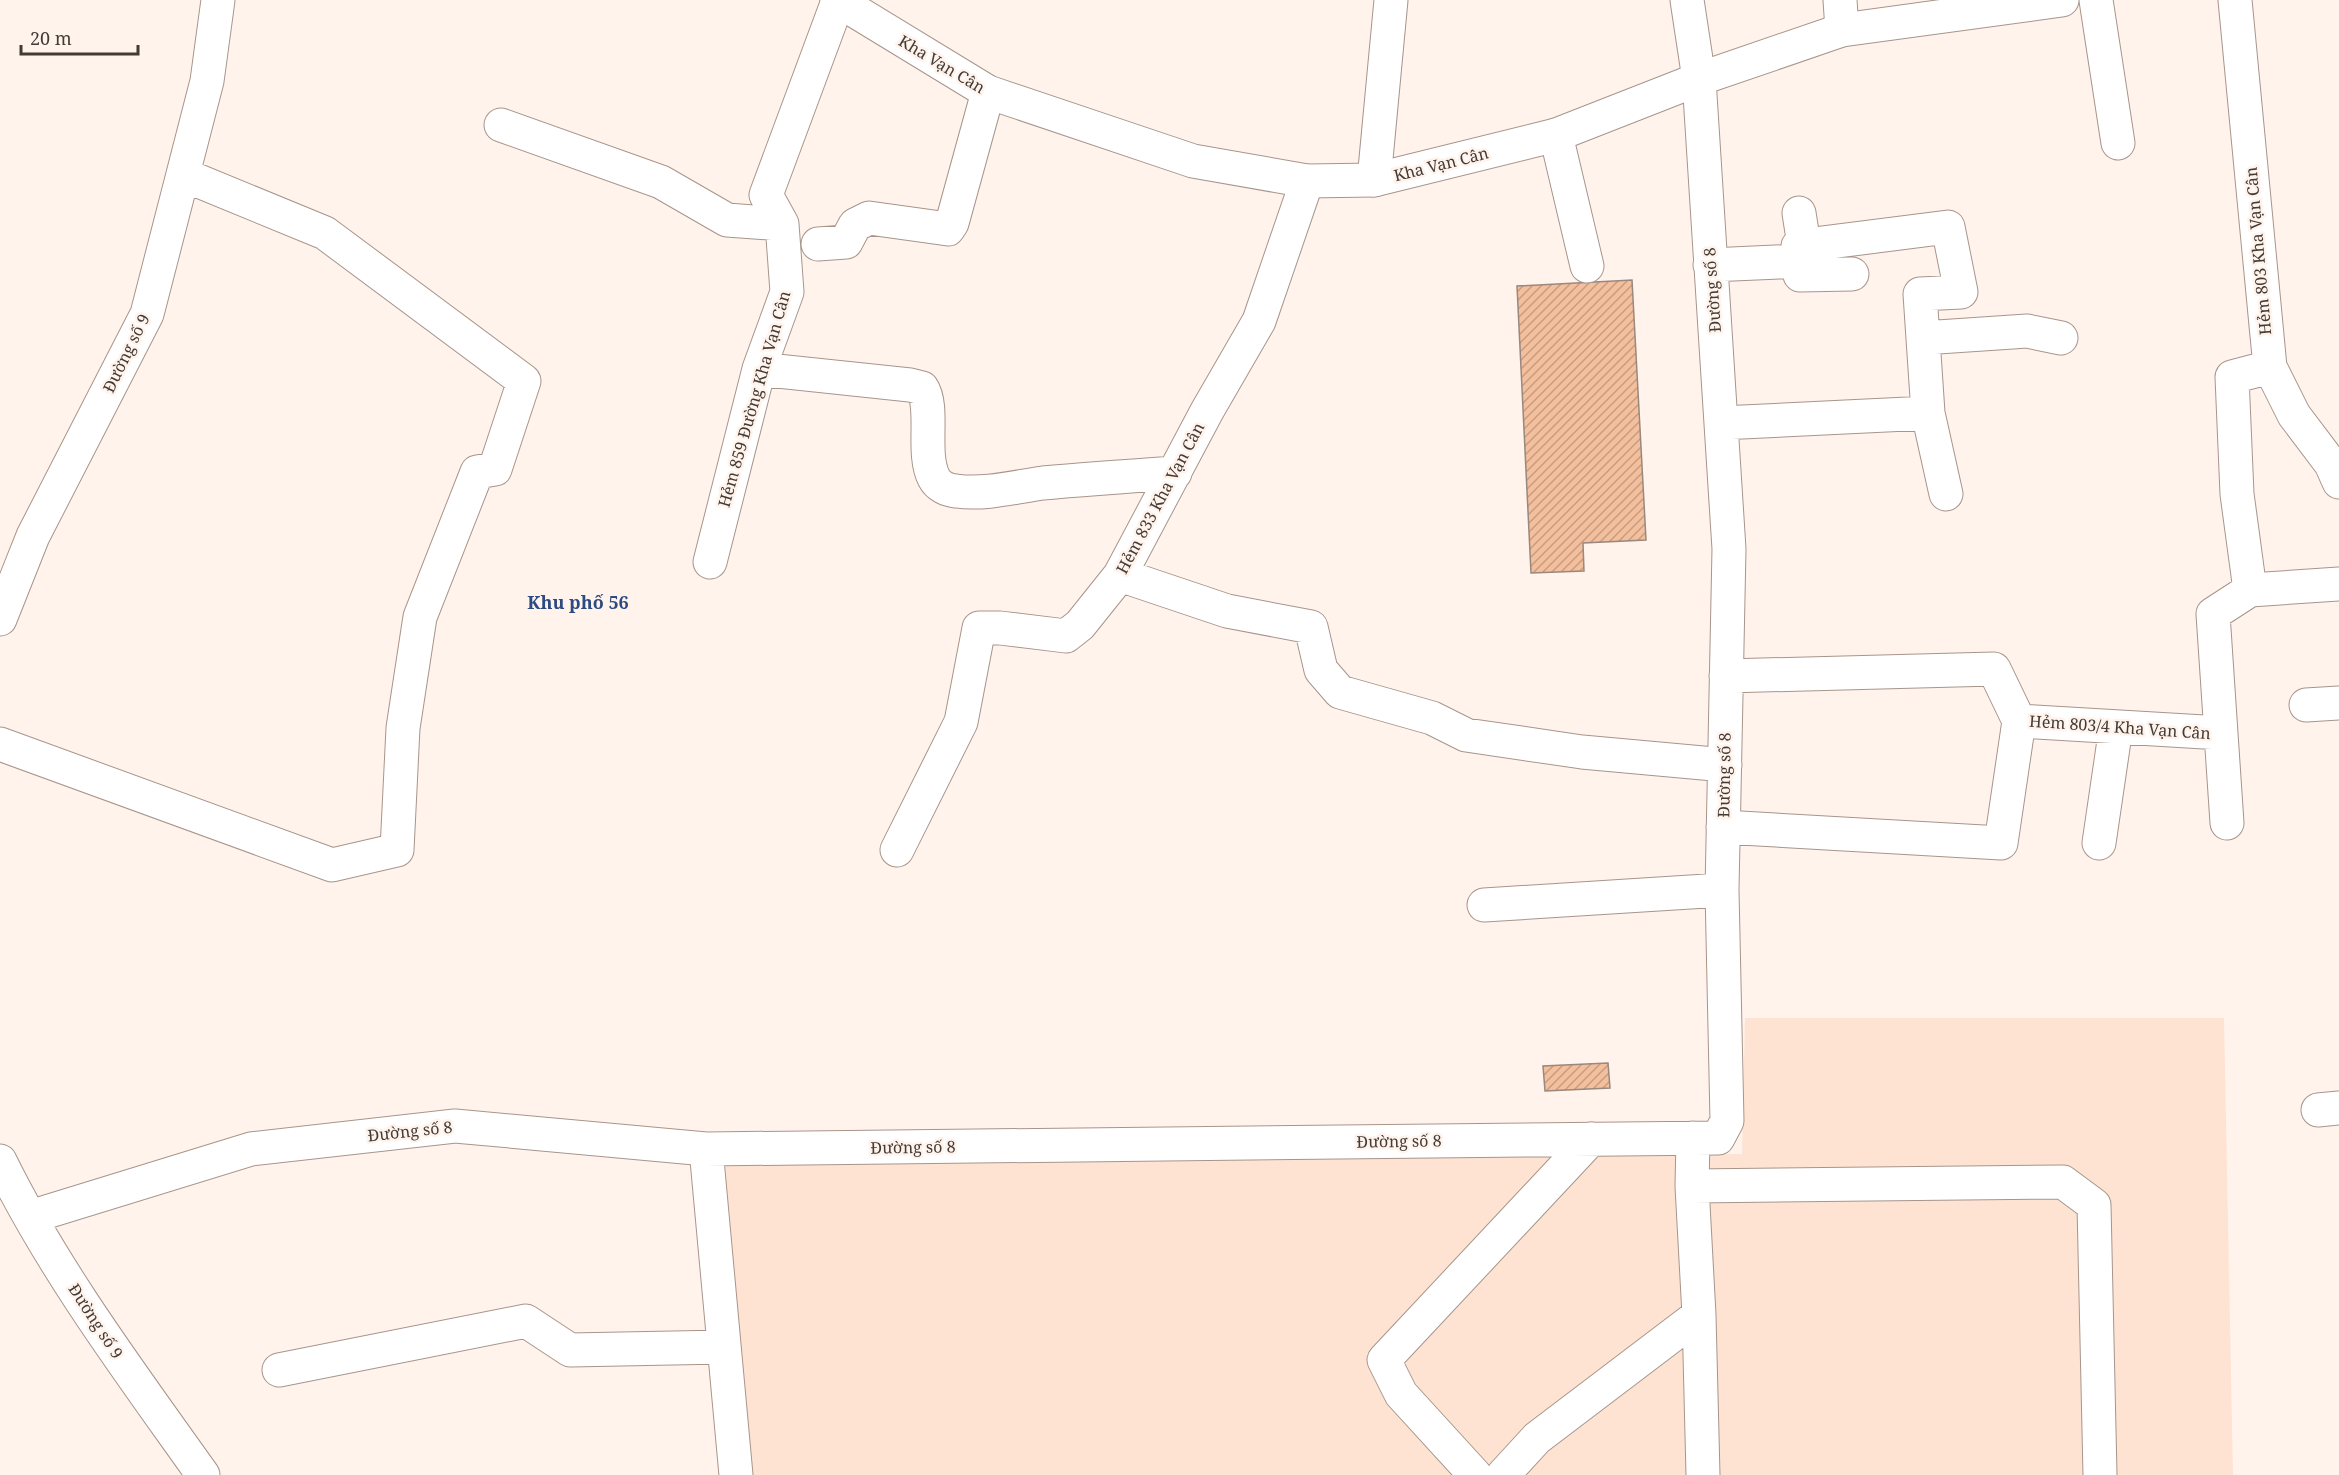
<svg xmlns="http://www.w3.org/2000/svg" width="2339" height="1475" font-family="'Noto Serif',serif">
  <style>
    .built { fill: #fee3d3 }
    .building { fill: url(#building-hatch); stroke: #99887d; stroke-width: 1.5 }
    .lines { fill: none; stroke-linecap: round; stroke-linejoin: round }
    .minor-casing { stroke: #a7958b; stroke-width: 35 }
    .major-casing { stroke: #a7958b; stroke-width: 35 }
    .minor { stroke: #fff; stroke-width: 33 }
    .major { stroke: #fff; stroke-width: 33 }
    .labels { text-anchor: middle; stroke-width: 5; stroke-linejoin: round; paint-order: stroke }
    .street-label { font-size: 16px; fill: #423b36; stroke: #fff3ec }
    .neighbourhood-label { font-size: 18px; font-weight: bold; fill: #2c4b82; stroke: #fff3ec }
  </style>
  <defs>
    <pattern id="building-hatch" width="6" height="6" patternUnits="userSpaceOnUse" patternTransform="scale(1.5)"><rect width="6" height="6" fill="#f4bf9d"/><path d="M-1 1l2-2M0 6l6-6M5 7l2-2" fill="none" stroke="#c79c81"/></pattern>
  </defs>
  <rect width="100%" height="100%" fill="#fff3ec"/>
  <path class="built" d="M1745,1018H2224L2233,1475H751L724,1163L1742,1154Z"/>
  <path class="building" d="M1632,280L1646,540L1583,543L1584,571L1531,573L1517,286Z
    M1608,1063L1610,1088L1545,1091L1543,1066Z"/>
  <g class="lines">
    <g class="minor-casing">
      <path id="minor" d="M1840,0L1842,30
        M2096,0L2118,143
        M2235,0L2270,367L2294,415L2331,464L2339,482
        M501,125L661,182L727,220L782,224
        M1556,135L1587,266
        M1374,180L1391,0
        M1799,213L1804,245
        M818,244L846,242L855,225L869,218L948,229L952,223L988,92
        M1710,265L1800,261
        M1923,338L2027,331L2061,338
        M759,369L910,385L922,388C935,407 921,453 934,478C938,486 947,490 956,491C985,495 1015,487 1043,483C1087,479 1131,476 1175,473
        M1928,413L1946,494
        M1721,423L1928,413L1920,294L1961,292L1948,227L1798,246L1800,275L1852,274
        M710,562L759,369L787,292L782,224L766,195L838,1
        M1120,575L1227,611L1311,627L1321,670L1340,692L1432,718L1466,735L1582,752L1725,765
        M2250,590L2237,494L2232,377L2270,367
        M0,619L33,536L147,314L207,81L218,0
        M2306,705L2339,703
        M2019,721L2221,733
        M0,744L332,865L397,850L403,728L420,617L477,472L495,469L524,381L325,233L184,175
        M2227,823L2213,614L2250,590L2339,584
        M1723,827L2001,843L2019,721L1994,669L1726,676
        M2099,843L2116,727
        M897,850L961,722L979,628H1000L1066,636L1080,625L1120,575L1207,411L1259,321L1307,181
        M1484,905L1722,890
        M2318,1110L2339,1108
        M1693,1138L1692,1186L1699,1315L1703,1475
        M706,1149L736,1475
        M0,1161C54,1271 132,1375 203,1475
        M1692,1186L2063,1182L2094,1205L2100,1475
        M30,1217L251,1149L455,1126L706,1149L1718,1138L1727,1121L1722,890L1729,549L1699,79L1687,0
        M279,1370L526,1321L570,1350L724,1347
        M1475,1475L1401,1394L1384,1360L1591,1139
        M1503,1475L1537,1438L1699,1315"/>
    </g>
    <g class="major-casing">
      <path id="major" d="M837,0L988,92L1193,161L1307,181L1374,180L1556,135L1699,79L1842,30L2062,0"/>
    </g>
    <use href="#minor" class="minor"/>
    <use href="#major" class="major"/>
  </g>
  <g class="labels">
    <g class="street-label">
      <text transform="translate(942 64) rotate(31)" y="6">Kha Vạn Cân</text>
      <text transform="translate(1441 164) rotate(-14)" y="6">Kha Vạn Cân</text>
      <text transform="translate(2258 251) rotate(-95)" y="6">Hẻm 803 Kha Vạn Cân</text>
      <text transform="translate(1712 290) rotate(-94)" y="6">Đường số 8</text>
      <text transform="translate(126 353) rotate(-64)" y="6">Đường số 9</text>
      <text transform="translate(754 399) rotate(-74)" y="6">Hẻm 859 Đường Kha Vạn Cân</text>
      <text transform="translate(1160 498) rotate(-62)" y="6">Hẻm 833 Kha Vạn Cân</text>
      <text transform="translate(2120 727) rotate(4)" y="6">Hẻm 803/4 Kha Vạn Cân</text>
      <text transform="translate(1724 775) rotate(-89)" y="6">Đường số 8</text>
      <text transform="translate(410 1131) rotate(-6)" y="6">Đường số 8</text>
      <text transform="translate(1399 1141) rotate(-1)" y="6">Đường số 8</text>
      <text transform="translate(913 1147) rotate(-1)" y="6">Đường số 8</text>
      <text transform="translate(96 1321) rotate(57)" y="6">Đường số 9</text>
    </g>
    <g class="neighbourhood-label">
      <text x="578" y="609">Khu phố 56</text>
    </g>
  </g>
  <path d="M21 45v9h117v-9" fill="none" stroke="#423b36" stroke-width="3"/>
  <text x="30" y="45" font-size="18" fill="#423b36" stroke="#fff3ec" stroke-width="4.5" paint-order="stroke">20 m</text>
</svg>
